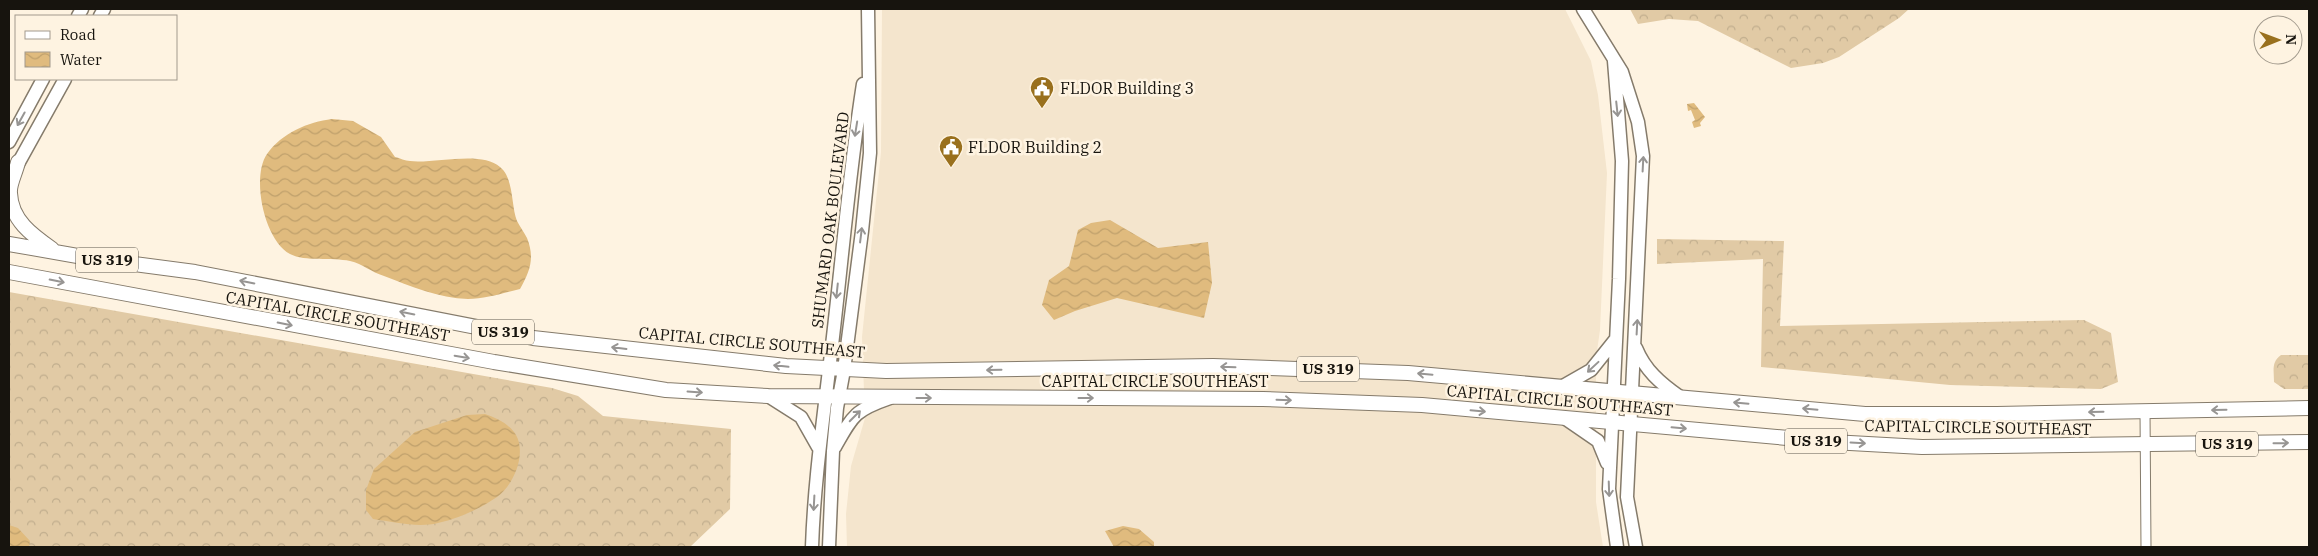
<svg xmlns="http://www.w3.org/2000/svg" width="2318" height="556" font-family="'IBM Plex Serif',serif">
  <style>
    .built { fill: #f4e5cd }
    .forest { fill: url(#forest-crowns) }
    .water { fill: url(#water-waves) }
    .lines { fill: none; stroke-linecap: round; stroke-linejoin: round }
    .street-casing { stroke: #857b6b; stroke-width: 11 }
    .secondary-casing { stroke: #857b6b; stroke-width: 15 }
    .primary-casing { stroke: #857b6b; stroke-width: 16 }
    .street { stroke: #fff; stroke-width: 9 }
    .secondary { stroke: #fff; stroke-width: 12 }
    .primary { stroke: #fff; stroke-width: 14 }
    .oneway { stroke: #979593 }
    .labels { text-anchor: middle; stroke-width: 5; stroke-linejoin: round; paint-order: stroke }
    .shield { fill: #fef3e1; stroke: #5c574d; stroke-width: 1 }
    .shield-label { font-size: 15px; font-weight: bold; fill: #17140e }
    .poi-label { font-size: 16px; fill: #17140e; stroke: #fef3e1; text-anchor: start }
    .street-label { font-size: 16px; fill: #17140e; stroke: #fef3e1 }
  </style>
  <defs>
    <pattern id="forest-crowns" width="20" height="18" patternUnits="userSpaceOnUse" patternTransform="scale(1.25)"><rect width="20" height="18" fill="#e1caa5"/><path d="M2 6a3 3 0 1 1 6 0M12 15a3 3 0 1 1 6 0" fill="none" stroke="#c0ad8d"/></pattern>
    <pattern id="water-waves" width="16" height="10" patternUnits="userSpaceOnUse" patternTransform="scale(1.25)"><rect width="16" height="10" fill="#e0bb7e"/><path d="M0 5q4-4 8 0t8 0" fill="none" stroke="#bfa06c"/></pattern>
  </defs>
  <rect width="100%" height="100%" fill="#fef3e1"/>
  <path class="built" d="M882,9H1565L1591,61L1598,95L1607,173L1600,330L1596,358V502L1603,547H847L846,514L851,466L865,418L862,337L881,152Z"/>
  <path class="forest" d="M1630,9H1909L1899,18L1839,57L1823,63L1791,68L1698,21L1669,19L1638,24Z
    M1657,239L1784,241L1780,326L2084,320L2111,333L2118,382L2101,389L1950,385L1761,367L1763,259L1657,264Z
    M9,292L552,388L578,396L603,416L731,429L730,509L690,547H9Z
    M2281,355H2309V389H2284L2274,382C2274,371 2271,362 2281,355Z"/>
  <path class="water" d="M1694,103L1705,117L1700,123L1701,126L1694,128L1692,122L1695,120L1691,110L1688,111L1687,104Z
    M332,119L353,121L381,137L395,157C400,158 405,161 410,161C433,164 482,150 500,167C514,178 511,206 517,221C520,227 524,232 527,238C535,258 530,271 520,289C504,293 485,299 468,299C439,298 410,286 384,276C371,272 363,264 350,261C332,257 305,262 290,254C264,240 251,177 267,154C282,133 308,122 332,119Z
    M1110,220L1158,248L1208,242L1212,283L1204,318L1117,298L1075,311L1054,320L1042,305L1049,280L1069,266L1078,230L1091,223Z
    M485,414C496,418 506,422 514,432C528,450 515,484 497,497C481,508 458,519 438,523C418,528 394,522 373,519L366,510V490L374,469L415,432L467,415Z
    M9,525L18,528L30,541L29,547H9Z
    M1123,526L1139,529L1154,542V547H1114L1105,531Z"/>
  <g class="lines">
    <g class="street-casing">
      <path id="street" d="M2145,411L2146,547"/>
    </g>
    <g class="secondary-casing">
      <path id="secondary" d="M1583,9L1622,72L1638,122L1643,156L1627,497L1636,547
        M78,16L82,9
        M100,16L104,9
        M1614,61L1622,161L1619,279L1609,489L1617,547
        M9,142L43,79
        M14,171L65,79
        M1636,348C1645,370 1660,383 1680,397
        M1563,386L1591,370L1615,340
        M768,396L801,417L818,447
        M1566,419L1598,441L1607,463
        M835,447C853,415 855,410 890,398
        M812,547C814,487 822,429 829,370C841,275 848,179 863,84
        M829,547L833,451L837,408L844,370L862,231L870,153L868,9"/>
    </g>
    <g class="primary-casing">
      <path id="primary" d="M18,162C16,172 9,184 10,193C11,220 32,235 52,249
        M9,244L89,258L195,272L533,338L786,366L886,371L1213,366L1408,373L1865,414H1997L2309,408
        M9,272L494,362L666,390L768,396L1263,399L1422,405L1832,442L1922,447L2309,442"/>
    </g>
    <use href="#street" class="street"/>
    <use href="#secondary" class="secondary"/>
    <use href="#primary" class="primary"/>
  </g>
  <defs><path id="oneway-shaft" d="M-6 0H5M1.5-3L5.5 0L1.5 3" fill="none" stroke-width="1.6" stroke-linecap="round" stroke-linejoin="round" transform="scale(1.25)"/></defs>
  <g class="oneway">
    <use href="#oneway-shaft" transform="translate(1617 109) rotate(84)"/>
    <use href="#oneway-shaft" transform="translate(21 119) rotate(119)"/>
    <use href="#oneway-shaft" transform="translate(856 129) rotate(99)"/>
    <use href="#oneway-shaft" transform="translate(1643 164) rotate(-87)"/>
    <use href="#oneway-shaft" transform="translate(861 235) rotate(-83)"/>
    <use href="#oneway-shaft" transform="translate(57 281) rotate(11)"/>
    <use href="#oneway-shaft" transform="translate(247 282) rotate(-169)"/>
    <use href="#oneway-shaft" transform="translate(837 291) rotate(96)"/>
    <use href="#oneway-shaft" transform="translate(407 313) rotate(-169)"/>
    <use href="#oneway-shaft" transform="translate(285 324) rotate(11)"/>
    <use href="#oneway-shaft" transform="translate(1637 327) rotate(-87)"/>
    <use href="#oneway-shaft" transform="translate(619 348) rotate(-173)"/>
    <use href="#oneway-shaft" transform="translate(462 357) rotate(10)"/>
    <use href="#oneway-shaft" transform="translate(781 366) rotate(-174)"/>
    <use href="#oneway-shaft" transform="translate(1228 367) rotate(-178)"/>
    <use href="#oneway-shaft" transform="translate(1593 367) rotate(137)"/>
    <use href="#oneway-shaft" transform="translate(994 370) rotate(179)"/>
    <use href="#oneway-shaft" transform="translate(1425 374) rotate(-175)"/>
    <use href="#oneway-shaft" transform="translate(695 392) rotate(4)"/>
    <use href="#oneway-shaft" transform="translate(924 398)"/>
    <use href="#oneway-shaft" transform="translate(1086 398)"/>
    <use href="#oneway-shaft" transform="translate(1284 400) rotate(2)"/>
    <use href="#oneway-shaft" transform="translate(1741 403) rotate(-175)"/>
    <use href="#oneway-shaft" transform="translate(1810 409) rotate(-175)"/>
    <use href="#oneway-shaft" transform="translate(2219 410) rotate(179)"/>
    <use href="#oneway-shaft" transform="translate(1478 411) rotate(5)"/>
    <use href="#oneway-shaft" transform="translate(2096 412) rotate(179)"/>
    <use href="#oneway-shaft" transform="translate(855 416) rotate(-45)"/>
    <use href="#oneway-shaft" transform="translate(1679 428) rotate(5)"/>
    <use href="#oneway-shaft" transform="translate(1858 443) rotate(3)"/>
    <use href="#oneway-shaft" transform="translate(2281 443) rotate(-1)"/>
    <use href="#oneway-shaft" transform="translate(1609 489) rotate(88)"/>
    <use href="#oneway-shaft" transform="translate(814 503) rotate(93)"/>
  </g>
  <defs>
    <g id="civic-pin" transform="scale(1.25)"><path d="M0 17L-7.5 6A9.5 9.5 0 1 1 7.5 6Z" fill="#99701d" stroke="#fef3e1"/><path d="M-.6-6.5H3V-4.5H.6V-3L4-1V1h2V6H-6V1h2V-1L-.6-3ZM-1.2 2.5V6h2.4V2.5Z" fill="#fff"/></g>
  </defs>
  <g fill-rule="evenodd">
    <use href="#civic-pin" x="1042" y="88"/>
    <use href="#civic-pin" x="951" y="147"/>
  </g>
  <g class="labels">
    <g class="shield">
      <rect x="76" y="247.5" width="62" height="25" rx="4"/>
      <rect x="472" y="319.5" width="62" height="25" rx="4"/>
      <rect x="1297" y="356.5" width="62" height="25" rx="4"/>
      <rect x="1785" y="428.5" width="62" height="25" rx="4"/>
      <rect x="2196" y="431.5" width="62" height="25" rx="4"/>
    </g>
    <g class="shield-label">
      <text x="107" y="265">US 319</text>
      <text x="503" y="337">US 319</text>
      <text x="1328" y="374">US 319</text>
      <text x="1816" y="446">US 319</text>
      <text x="2227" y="449">US 319</text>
    </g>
    <g class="poi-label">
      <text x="1060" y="94">FLDOR Building 3</text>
      <text x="968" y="153">FLDOR Building 2</text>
    </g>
    <g class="street-label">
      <text transform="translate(830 220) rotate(-83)" y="6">SHUMARD OAK BOULEVARD</text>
      <text transform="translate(338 316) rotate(10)" y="6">CAPITAL CIRCLE SOUTHEAST</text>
      <text transform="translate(752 342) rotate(5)" y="6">CAPITAL CIRCLE SOUTHEAST</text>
      <text x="1155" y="387">CAPITAL CIRCLE SOUTHEAST</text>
      <text transform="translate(1560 400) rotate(5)" y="6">CAPITAL CIRCLE SOUTHEAST</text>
      <text transform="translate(1978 427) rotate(1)" y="6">CAPITAL CIRCLE SOUTHEAST</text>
    </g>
  </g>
  <rect width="2318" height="556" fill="none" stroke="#17140e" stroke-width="20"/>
  <rect x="15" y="15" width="162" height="65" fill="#fef3e1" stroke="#a29a8d"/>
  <rect x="25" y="31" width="25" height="8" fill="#ffffff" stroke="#a29a8d"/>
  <text x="60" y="40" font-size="15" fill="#17140e">Road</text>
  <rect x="25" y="52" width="25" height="15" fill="url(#water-waves)" stroke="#a29a8d"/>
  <text x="60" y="65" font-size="15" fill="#17140e">Water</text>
  <g transform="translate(2278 40) rotate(89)"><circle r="24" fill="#fef3e1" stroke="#a29a8d"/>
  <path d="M0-4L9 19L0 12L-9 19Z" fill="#99701d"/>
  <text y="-8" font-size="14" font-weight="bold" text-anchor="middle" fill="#17140e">N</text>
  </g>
</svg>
